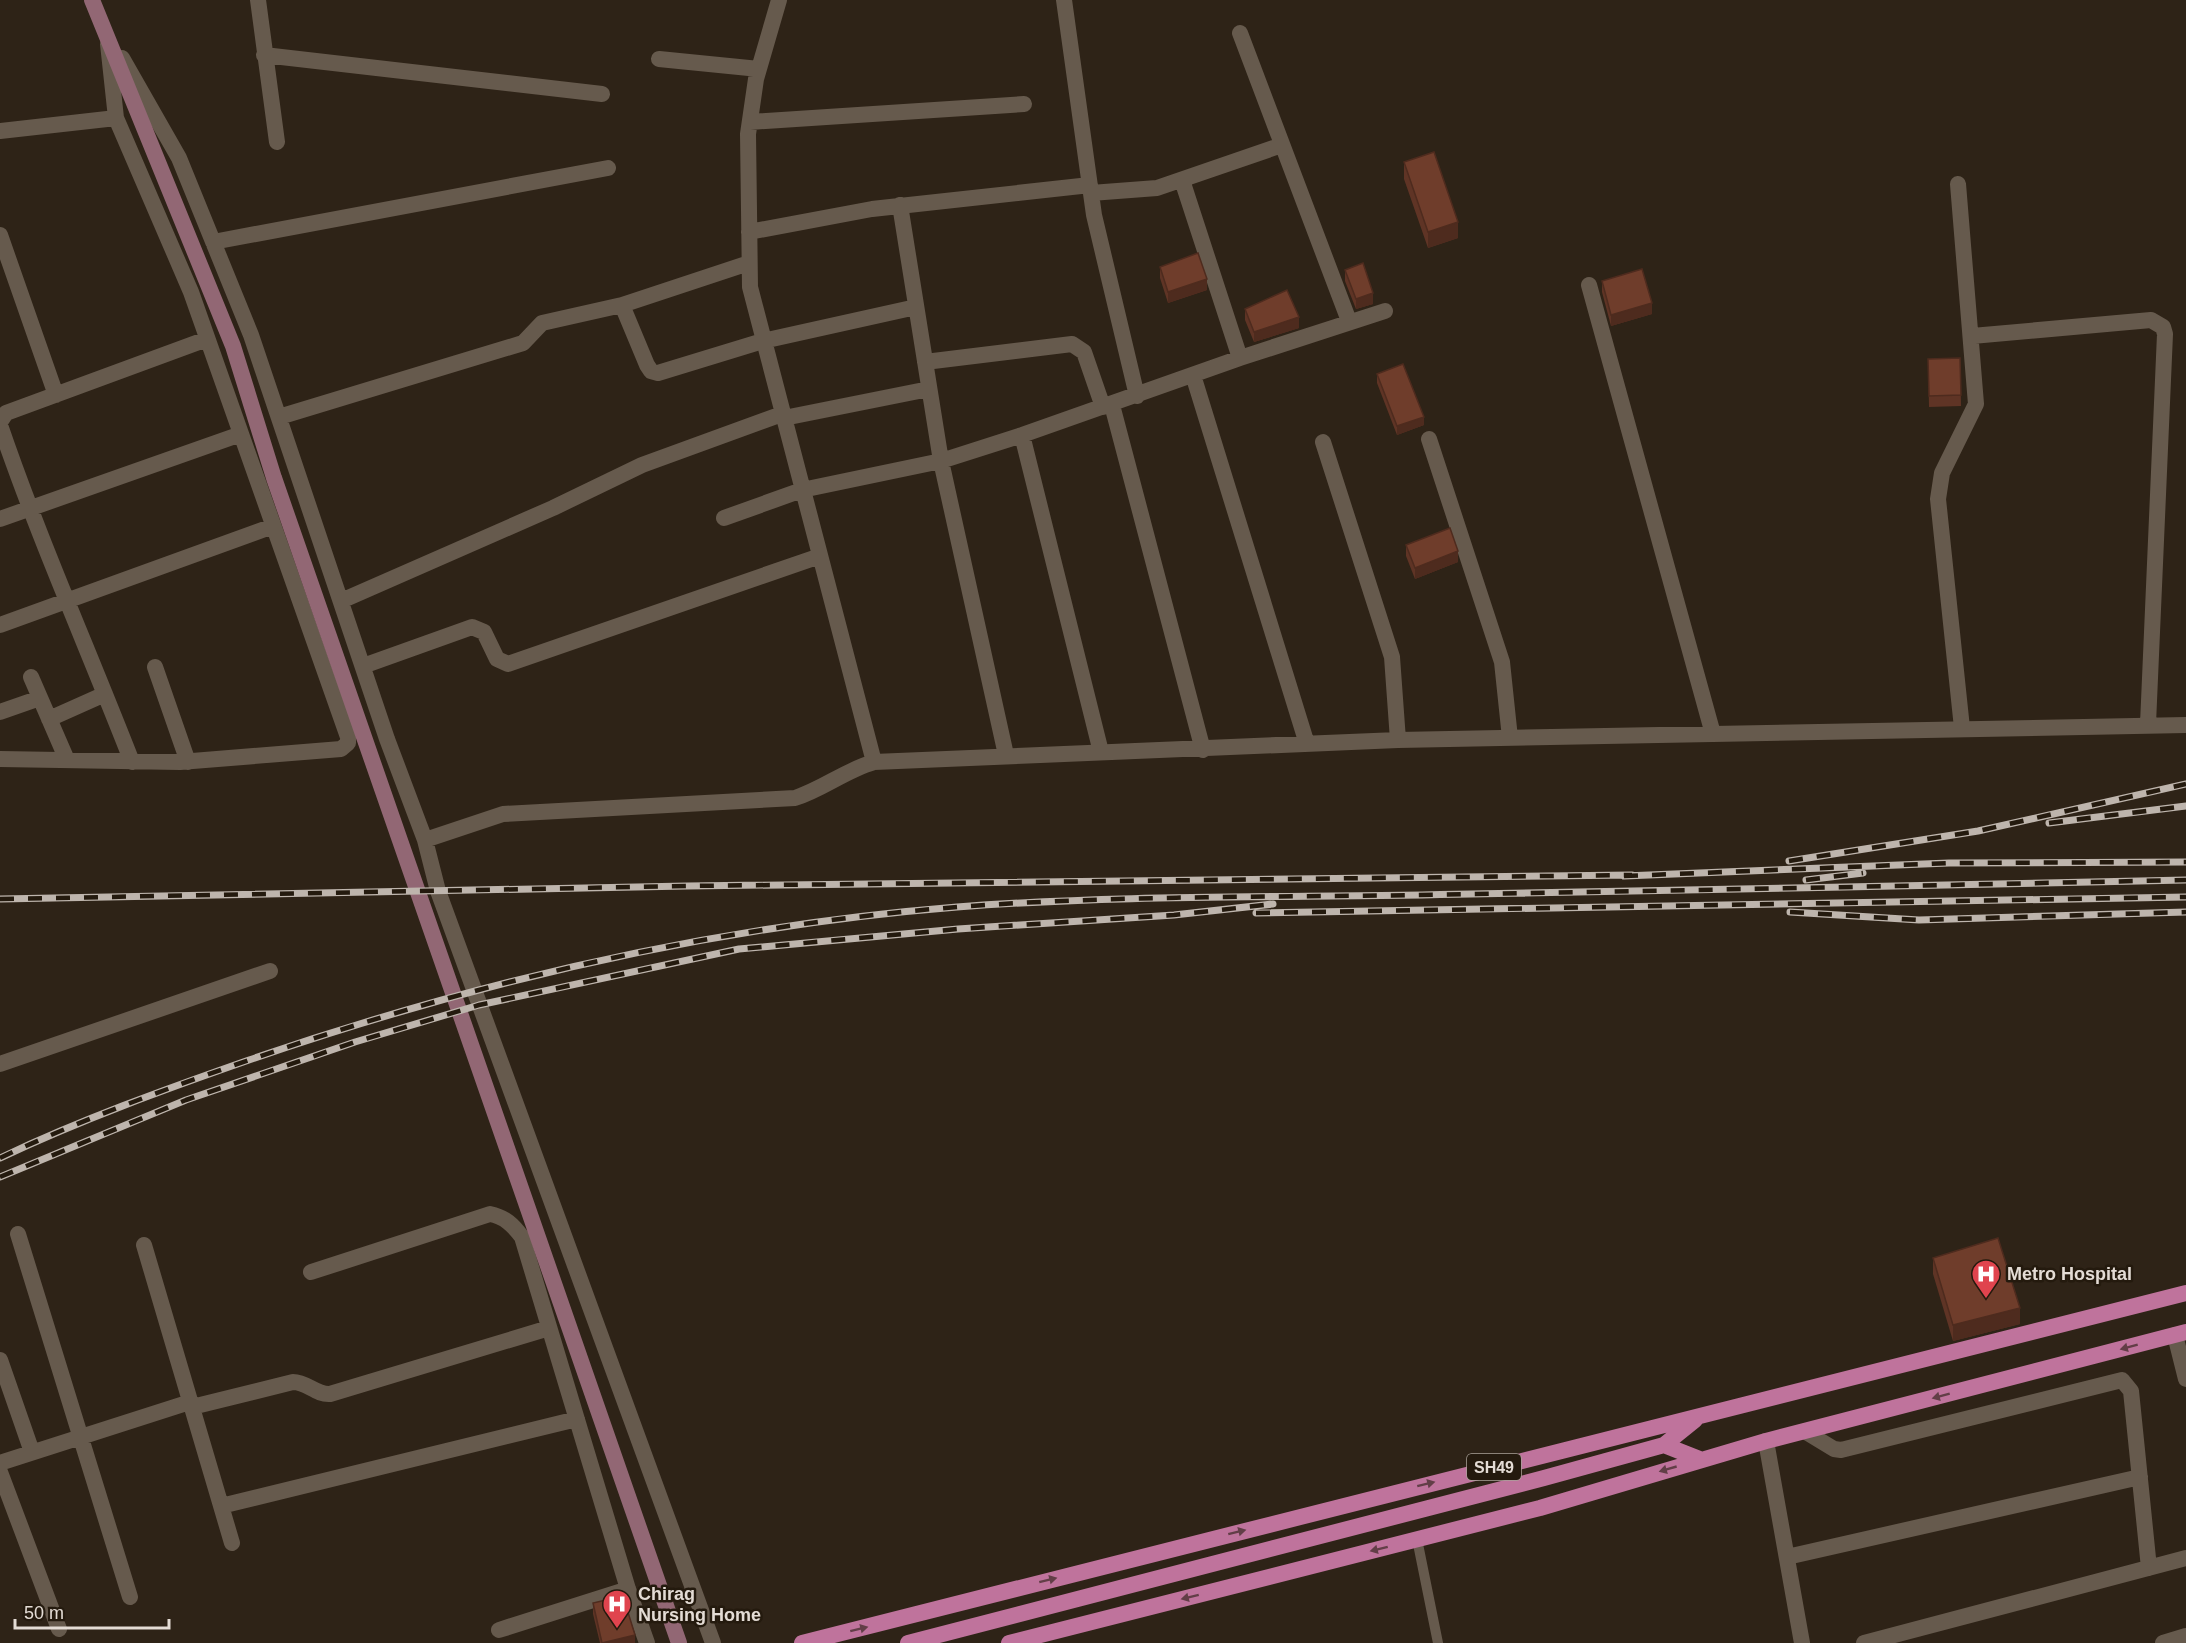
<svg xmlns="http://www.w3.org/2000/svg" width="2186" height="1643" font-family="Helvetica,sans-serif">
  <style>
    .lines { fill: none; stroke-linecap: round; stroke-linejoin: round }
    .service { stroke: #665a4d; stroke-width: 10 }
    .minor { stroke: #665a4d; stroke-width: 16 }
    .secondary { stroke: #926774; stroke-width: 16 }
    .primary { stroke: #bf739c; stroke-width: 16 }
    .rail-casing { stroke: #beb5ad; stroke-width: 7 }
    .rail { stroke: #241a0e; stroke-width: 4.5; stroke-dasharray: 14; stroke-linecap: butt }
    .wall { fill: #5f3425 }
    .shaded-wall { fill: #4e2b1e }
    .building { fill: #6f3d2b; stroke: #4e2b1e; stroke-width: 1.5 }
    .oneway { fill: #623e47 }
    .labels { text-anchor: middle; stroke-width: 5; stroke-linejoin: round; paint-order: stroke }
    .shield { fill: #241a0e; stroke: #aaa299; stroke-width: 1.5 }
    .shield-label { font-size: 16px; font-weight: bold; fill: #e4dcd5 }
    .poi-label { font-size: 18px; font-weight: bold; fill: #e4dcd5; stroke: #241a0e; text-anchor: start }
  </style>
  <rect width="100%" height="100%" fill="#2e2317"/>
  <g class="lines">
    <path class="service" d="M1417,1539L1438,1643"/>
    <path class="minor" d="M258,0L277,142
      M779,0L756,79L748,134L750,287L874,762
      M1064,0L1094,215L1137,396
      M1240,33L1349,321
      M264,55L602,94
      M122,58L179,158L251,335L387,739L425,840L438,891L713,1643
      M659,59L759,69
      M750,122L1024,104
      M0,131L116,118
      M1182,180L1240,358
      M1958,184L1976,404L1942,473L1938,499L1962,728
      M1091,193L1157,188L1282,145
      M900,205L941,461L1006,755
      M749,232L872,209L1090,185
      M0,235L56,395
      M213,242L608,168
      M1589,285L1713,734
      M622,305L647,365L651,371L658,373L763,341L916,307
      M1972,336L2151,320L2163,327L2165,334L2148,724
      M925,362L1072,344L1084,352L1103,407
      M1193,375L1307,744
      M1112,405L1203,750
      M279,417L523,343L542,323L622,305L749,263
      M784,418L929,389
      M0,422L6,413L207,339
      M0,425C39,539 88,649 132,762
      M1022,435L1101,752
      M1429,439L1502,662L1510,738
      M1323,442L1392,657L1398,740
      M724,518L802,490L941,461L1022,435L1240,358L1385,311
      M0,519L241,434
      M341,601L553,508L642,465L782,414
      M0,625L273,526
      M363,666L472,627L484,632L497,659L508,664L820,556
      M155,667L188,762
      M31,677L67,760
      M0,712L40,698
      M49,719L105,694
      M0,759L180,762L341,749L348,743V737L191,292L116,118L108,44
      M425,840L503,814L795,798C823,789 846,770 874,762L1398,740L2186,725
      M0,1064L270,971
      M18,1234L130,1597
      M144,1245L232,1543
      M311,1272L490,1214C505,1217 513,1225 522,1237L628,1589L647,1643
      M2175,1335L2186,1379
      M0,1360L32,1452
      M192,1407L293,1382C307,1382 316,1395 330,1394L549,1328
      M1806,1432L1834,1449L1841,1450L2122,1380L2131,1391L2149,1568
      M1766,1441L1802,1643
      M0,1463L190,1402
      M0,1472L59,1629
      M221,1506L577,1419
      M1787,1557L2140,1477
      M499,1630L628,1589
      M1864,1643L2186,1558
      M2163,1643L2186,1636"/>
    <path class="secondary" d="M92,0L233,346L274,478L679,1643"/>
    <path class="primary" d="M1664,1445L1702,1460
      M802,1643L2186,1293
      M908,1643L1544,1478L1664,1445L1695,1420
      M1009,1643L1540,1508L1766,1441L2186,1332"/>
    <g class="rail-casing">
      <path id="rail" d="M2049,823L2186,806
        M1789,861L1978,831L2186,784
        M1624,876L1949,863L2186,862
        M1806,880L1863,873
        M0,899L687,886L1632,875
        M1790,912L1919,920L2186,912
        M1256,913L2186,897
        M0,1158C80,1120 166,1089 249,1060C478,981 716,926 957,907C1128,894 1300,898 1471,894C1709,890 1948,885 2186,880
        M0,1177L186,1100L355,1042L479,1005L739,949L958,929L1174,915L1273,904"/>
    </g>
    <use href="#rail" class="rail"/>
  </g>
  <path class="wall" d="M1404,162L1458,238L1428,248L1404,179Z
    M1160,267L1207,290L1168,303L1160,278Z
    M1345,270L1373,304L1356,309L1345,281Z
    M1602,281L1652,314L1611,326L1602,292Z
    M1245,309L1299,328L1254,342L1245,320Z
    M1960,358L1961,406L1929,407L1928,359Z
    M1377,374L1424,425L1397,435L1377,383Z
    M1406,545L1458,562L1415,579L1406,556Z
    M1933,1258L2020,1324L1953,1341L1933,1274Z
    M593,1603L635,1643H600L593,1614Z"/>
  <path class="shaded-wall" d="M1458,222V238L1428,248V232Z
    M1207,279V290L1168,303V292Z
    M1373,293V304L1356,309V299Z
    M1652,303V314L1611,326V315Z
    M1299,317V328L1254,342V332Z
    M1424,417V425L1397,435V426Z
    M1458,551V562L1415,579V568Z
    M2020,1308V1324L1953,1341V1325Z
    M635,1635V1643H602Z"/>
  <path class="building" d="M1434,152L1458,222L1428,232L1404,162Z
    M1198,253L1207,279L1168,292L1160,267Z
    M1363,263L1373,293L1356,299L1345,270Z
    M1642,269L1652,303L1611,315L1602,281Z
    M1287,290L1299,317L1254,332L1245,309Z
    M1960,358L1961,395L1929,396L1928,359Z
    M1403,364L1424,417L1397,426L1377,374Z
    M1450,528L1458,551L1415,568L1406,545Z
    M1998,1238L2020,1308L1953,1325L1933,1258Z
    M623,1596L635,1635L602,1643L593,1603Z"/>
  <defs><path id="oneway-solid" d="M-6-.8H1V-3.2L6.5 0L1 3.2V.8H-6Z" transform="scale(1.5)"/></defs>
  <g class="oneway">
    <use href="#oneway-solid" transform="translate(2129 1347) rotate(165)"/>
    <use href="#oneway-solid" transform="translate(1941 1396) rotate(165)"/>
    <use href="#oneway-solid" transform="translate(1668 1469) rotate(164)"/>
    <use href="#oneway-solid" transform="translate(1426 1484) rotate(-14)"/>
    <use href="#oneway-solid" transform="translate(1237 1532) rotate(-14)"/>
    <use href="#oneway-solid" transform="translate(1379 1549) rotate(166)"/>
    <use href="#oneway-solid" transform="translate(1048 1580) rotate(-14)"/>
    <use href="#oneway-solid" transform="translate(1190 1597) rotate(166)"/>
    <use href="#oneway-solid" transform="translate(859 1629) rotate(-14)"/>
  </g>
  <defs>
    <g id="hospital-pin" transform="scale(1.5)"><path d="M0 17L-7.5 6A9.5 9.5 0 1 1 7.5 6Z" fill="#e0444e" stroke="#241a0e"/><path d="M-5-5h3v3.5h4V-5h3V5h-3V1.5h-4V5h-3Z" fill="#fff"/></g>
  </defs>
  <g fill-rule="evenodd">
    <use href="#hospital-pin" x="1986" y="1274"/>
    <use href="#hospital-pin" x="617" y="1604"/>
  </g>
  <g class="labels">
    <rect class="shield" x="1467" y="1454" width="54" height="26" rx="4.5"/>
    <g class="shield-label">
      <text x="1494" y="1473">SH49</text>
    </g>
    <g class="poi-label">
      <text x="2007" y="1280">Metro Hospital</text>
      <text x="638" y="1600">Chirag<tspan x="638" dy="21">Nursing Home</tspan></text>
    </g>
  </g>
  <path d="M15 1619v9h154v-9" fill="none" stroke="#e4dcd5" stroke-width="3"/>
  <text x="24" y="1619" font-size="18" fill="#e4dcd5" stroke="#241a0e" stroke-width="4.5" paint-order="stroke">50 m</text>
</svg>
